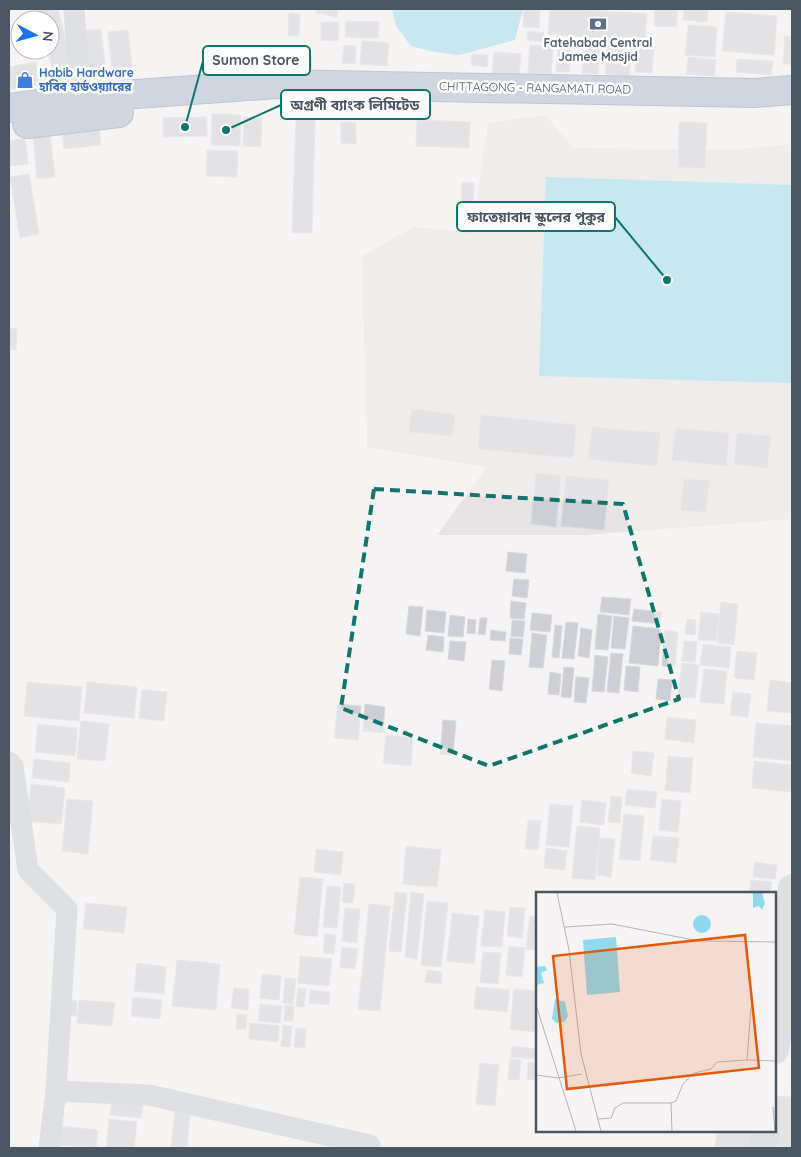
<svg xmlns="http://www.w3.org/2000/svg" width="801" height="1157" font-family="Quicksand,'Noto Sans Bengali',sans-serif">
  <style>
    .education { fill: #e6e4e5 }
    .water { fill: #90daee }
    .building { fill: #cdcfd5; stroke: #d7d9de }
    .lines { fill: none; stroke-linecap: round; stroke-linejoin: round }
    .trunk-casing { stroke: #7690ad; stroke-width: 30 }
    .minor { stroke: #c1cad2; stroke-width: 21 }
    .tertiary { stroke: #c1cad2; stroke-width: 28 }
    .trunk { stroke: #9fb4c9; stroke-width: 28 }
    .marked { fill: none; stroke: #0f766e; stroke-width: 4; stroke-dasharray: 10 6; stroke-linejoin: round }
    .labels { text-anchor: middle; stroke-width: 5; stroke-linejoin: round; paint-order: stroke }
    .service-label { font-size: 12px; font-weight: bold; fill: #4e5e75; stroke: #fff }
    .shop-label { font-size: 12px; font-weight: bold; fill: #366cbe; stroke: #fff; text-anchor: start }
    .street-label { font-size: 12px; fill: #4a5661; stroke: #fff }
    .inset-road { fill: none; stroke: #b1b4b9; stroke-width: 1 }
    .view { fill: #e8590c; fill-opacity: 0.15; stroke: #e8590c; stroke-width: 2.5 }
    .inset-edge { fill: none; stroke: #4a5661; stroke-width: 2.5 }
    .leader { fill: none; stroke: #0f766e; stroke-width: 2 }
    .callout-dot { fill: #0f766e; stroke: #fff; stroke-width: 2 }
    .callout { fill: #fff; stroke: #0f766e; stroke-width: 2 }
    .callout-label { font-size: 14px; text-anchor: middle; font-weight: bold; fill: #4a5661 }
  </style>
  <rect width="100%" height="100%" fill="#f5f3f3"/>
  <path class="education" d="M546,115L573,148L733,150L792,144V519L586,535H437L487,467L367,447L362,256L414,227L472,233L488,123Z"/>
  <path class="water" d="M392,9H523L515,40L459,55L434,52L411,46L396,26Z
    M546,177L792,185V383L539,376Z"/>
  <path class="building" d="M39,9H58L74,78L56,82L48,50H50V20H41Z
    M317,9H338L337,17L316,13Z
    M524,9H540L539,28L523,27Z
    M550,9H577L647,14L645,42L548,34Z
    M655,9H678L676,27L654,26Z
    M684,9H708L707,22L683,20Z
    M726,12L777,16L774,55L722,51Z
    M289,13L300,14L299,36H288Z
    M346,21L379,22L378,38L345,37Z
    M321,22H339L338,41L321,40Z
    M688,25L717,27L715,57L685,55Z
    M101,29L106,75L86,78L80,31Z
    M128,30L132,69L112,71L108,32Z
    M528,31L544,33L543,42L527,40Z
    M785,36L792,37V64H783Z
    M362,41L389,43L387,66L360,64Z
    M584,42L601,44L598,74L582,73Z
    M637,44L654,45L652,73L635,72Z
    M344,45L356,46L355,64L342,63Z
    M530,45L553,47L551,74L528,73Z
    M558,46L571,47L569,72L556,71Z
    M607,46L632,48L629,76L605,74Z
    M494,52L521,54L519,76L492,74Z
    M472,54L488,55L487,67L471,65Z
    M688,57L716,60L714,76L686,74Z
    M737,59L773,61L771,75L736,72Z
    M36,62L40,84L11,90L9,75V67Z
    M212,114L241,115L240,146L211,145Z
    M206,117L207,136L163,137V118Z
    M244,117L262,118L261,147L243,146Z
    M296,119H315L312,233H292Z
    M417,120L470,122L469,148L416,146Z
    M341,122L356,123V144L341,143Z
    M679,122L707,123L705,168L678,167Z
    M99,127L101,145L64,149L62,131Z
    M50,134L55,177L37,179L33,135Z
    M25,138L28,164L9,166V141Z
    M207,150L238,151L237,177L206,176Z
    M29,174L39,234L20,238L10,177Z
    M462,182L474,183L472,233L460,232Z
    M9,328L17,329L16,350H9Z
    M412,409L455,414L452,436L409,432Z
    M481,415L576,425L573,458L478,449Z
    M592,427L660,433L657,466L588,459Z
    M676,428L729,433L726,466L672,460Z
    M737,433L771,436L767,468L734,464Z
    M536,473L561,476L556,527L531,524Z
    M566,476L609,480L604,530L561,526Z
    M684,479L709,481L706,512L681,510Z
    M508,552L527,554L525,573L506,571Z
    M514,579L529,580L527,598L512,596Z
    M602,597L631,599L629,615L600,612Z
    M511,601L526,603L524,619L510,618Z
    M721,602L738,604L734,645L717,643Z
    M409,606L423,607L420,636L406,634Z
    M634,609L662,612L660,624L632,621Z
    M427,610L446,612L444,633L425,631Z
    M701,612L719,614L716,641L698,640Z
    M532,613L552,615L550,632L530,630Z
    M598,614L612,616L608,650L595,649Z
    M450,615L465,617L463,637L448,636Z
    M614,616L629,618L625,649L611,648Z
    M480,618H487L485,635L478,634Z
    M468,619L476,620L475,634L467,633Z
    M687,619L696,620L695,635L685,634Z
    M512,620L525,621L523,637L511,636Z
    M566,622L578,623L574,659L562,658Z
    M555,625L562,626L559,658L552,657Z
    M633,626L661,629L658,666L629,663Z
    M581,628L592,630L589,658L578,656Z
    M491,630L506,632L505,641L490,640Z
    M665,630L678,632L675,667L662,666Z
    M532,633L547,635L543,668L529,667Z
    M428,635L444,637L443,652L426,650Z
    M510,638L523,639L521,655L509,654Z
    M450,641L466,642L464,661L448,659Z
    M684,641L697,642L695,662L682,661Z
    M703,644L731,647L729,668L700,665Z
    M737,651L757,653L754,680L734,678Z
    M611,653L623,654L619,693L607,692Z
    M595,655L608,657L604,692L592,691Z
    M492,660L505,661L502,691L489,689Z
    M682,663L699,665L695,698L678,697Z
    M626,666L640,667L638,692L624,690Z
    M564,667L574,668L571,698L561,697Z
    M704,669L727,671L724,704L700,702Z
    M550,672L561,674L559,695L548,694Z
    M576,677L589,678L586,703L574,702Z
    M658,679L672,680L670,701L656,699Z
    M770,680L792,683V713L767,711Z
    M27,682L82,687L79,721L24,716Z
    M87,682L137,687L134,718L84,713Z
    M142,690L167,692L164,721L139,718Z
    M733,692L751,694L748,717L730,715Z
    M338,704L361,706L358,740L334,738Z
    M365,704L385,707L383,733L363,731Z
    M667,717L696,720L694,743L665,739Z
    M443,720L456,721L453,755L440,754Z
    M81,721L109,724L105,761L77,759Z
    M756,723L792,726V761L753,757Z
    M38,724L77,728L75,756L35,752Z
    M386,735L413,738L411,766L383,763Z
    M633,751L654,753L651,776L631,773Z
    M668,756L693,758L690,793L665,790Z
    M34,759L70,763L69,782L32,778Z
    M754,761L792,765V792L752,788Z
    M31,784L65,788L61,824L27,821Z
    M627,789L657,792L655,808L625,805Z
    M611,796L622,797L620,823L608,822Z
    M67,799L93,801L88,854L62,851Z
    M662,799L681,801L678,832L659,830Z
    M582,800L606,803L604,825L580,822Z
    M550,804L573,806L569,847L546,845Z
    M624,814L644,816L640,861L619,859Z
    M528,820L541,821L538,850L525,849Z
    M577,826L600,828L595,880L572,878Z
    M653,836L679,838L676,863L650,860Z
    M600,838L615,839L611,877L597,875Z
    M406,846L441,850L437,887L403,884Z
    M546,848L567,851L565,870L544,868Z
    M316,849L343,852L341,875L314,872Z
    M755,862L777,865L775,879L753,877Z
    M300,877L323,879L317,937L294,934Z
    M751,880L772,882L770,893H749Z
    M344,883L355,884L353,903L342,902Z
    M327,886L341,887L337,928L323,927Z
    M395,892L407,893L401,952L389,951Z
    M411,892L424,894L417,959L405,957Z
    M427,901L448,903L441,967L421,965Z
    M86,903L127,907L124,933L83,929Z
    M369,904L390,906L380,1011L358,1009Z
    M510,907L525,908L522,938L507,936Z
    M345,908L360,909L357,943L342,941Z
    M485,910L505,912L502,947L481,946Z
    M452,913L479,916L474,964L447,961Z
    M530,916L537,917V950L526,949Z
    M325,934L336,935L334,954L323,953Z
    M509,946L525,948L522,977L506,975Z
    M342,947L358,949L355,969L340,967Z
    M483,952L501,953L498,984L480,982Z
    M300,956L332,959L329,986L298,983Z
    M177,960L220,964L216,1010L172,1006Z
    M137,963L166,967L164,994L134,991Z
    M427,970L442,972L441,984L425,982Z
    M262,974L281,976L279,1000L260,998Z
    M285,978L296,979L293,1004L283,1003Z
    M476,987L510,990L507,1012L474,1009Z
    M234,988L249,989L248,1010L231,1008Z
    M298,988L306,989L304,1007L296,1006Z
    M514,989L537,991V1032L510,1029Z
    M310,990L330,992L329,1005L309,1003Z
    M133,997L162,1000L160,1019L131,1016Z
    M66,1000L77,1001L76,1016L65,1015Z
    M79,1000L115,1003L112,1026L77,1023Z
    M260,1004L282,1006L280,1023L258,1021Z
    M285,1005L294,1006L293,1021H284Z
    M237,1014L247,1015L246,1029H236Z
    M250,1023L279,1026L278,1042L249,1039Z
    M283,1025L292,1026L290,1047L281,1046Z
    M296,1028L306,1029L305,1048L294,1047Z
    M512,1046L535,1049L534,1059L511,1057Z
    M510,1059L521,1060L519,1080L508,1079Z
    M528,1062L537,1063L536,1080L527,1079Z
    M480,1063L499,1065L495,1106L476,1104Z
    M778,1096L792,1097V1148L773,1146Z
    M112,1098L143,1101L141,1118L110,1115Z
    M175,1112L190,1114L187,1148H171Z
    M109,1119L137,1122L134,1148H106Z
    M61,1126L98,1130L96,1148L59,1145Z
    M717,1131H751L749,1148H715Z"/>
  <g class="lines">
    <g class="trunk-casing">
      <path id="trunk" d="M9,108L80,98L277,84L754,93L792,90
        M27,124L119,113"/>
    </g>
    <path class="minor" d="M74,9L80,98
      M9,762L13,766L28,870L67,909L56,1091L149,1095L370,1145
      M49,1148L56,1091"/>
    <path class="tertiary" d="M775,1050L780,1013L792,888
      M763,1148L765,1131"/>
    <use href="#trunk" class="trunk"/>
  </g>
  <path d="M0 0H801V1157H0ZM374,489L623,504L679,699L489,766L341,708Z" fill="#f5f3f3" fill-opacity=".55" fill-rule="evenodd"/>
  <path class="marked" d="M374,489L623,504L679,699L489,766L341,708Z"/>
  <defs>
    <g id="bank-bare" transform="scale(1.35)"><path d="M-6-4H6V4H-6ZM0-2.3a2.3 2.3 0 1 0 0 4.6a2.3 2.3 0 1 0 0-4.6Z" fill="#5c6f8a" stroke="#fff" stroke-width="2.5" paint-order="stroke"/></g>
    <g id="shop-bare" transform="scale(1.35)"><path d="M-5-2.5h2.3a2.7 3.5 0 0 1 5.4 0H5L5.5 6h-11ZM-1.5-2.5h3a1.5 2.3 0 0 0-3 0Z" fill="#3f7fe0" stroke="#fff" stroke-width="2.5" paint-order="stroke"/></g>
  </defs>
  <g fill-rule="evenodd">
    <use href="#bank-bare" x="598" y="24"/>
    <use href="#shop-bare" x="25" y="80"/>
  </g>
  <g class="labels">
    <g class="service-label">
      <text x="598" y="47">Fatehabad Central<tspan x="598" dy="14">Jamee Masjid</tspan></text>
    </g>
    <g class="shop-label">
      <text x="39" y="77">Habib Hardware<tspan x="39" dy="14">হাবিব হার্ডওয়্যারের</tspan></text>
    </g>
    <g class="street-label">
      <text transform="translate(535 88) rotate(1)" y="4">CHITTAGONG - RANGAMATI ROAD</text>
    </g>
  </g>
  <g transform="translate(536 892)">
    <rect width="240" height="240" fill="#f5f3f3"/>
    <path d="M217,1H226L229,11L226,18L223,14L217,16ZM157 32a9 9 0 1 1 18 0a9 9 0 1 1-18 0ZM80,45L84,100L51,103L47,48ZM9,74L11,78L5,81L8,91L0,93V75ZM19,107L29,110L32,124L28,130L21,131L16,127Z" fill="#90daee"/>
    <path class="inset-road" d="M21,1L33,58L45,162L65,239M29,35L76,32L163,49L240,50M240,50V80M0,113L40,239M211,168L240,169M0,183L22,186L46,182M237,215L239,239M61,227L75,226L79,216L87,211H135M136,239L135,211L140,209L147,192L158,181L175,177L181,170L211,168L215,115"/>
    <path class="view" d="M209,43L223,176L31,197L17,64Z"/>
    <rect width="240" height="240" class="inset-edge"/>
  </g>
  <path class="leader" d="M185 127L203 61M226 130L281 105M667 280L615 217"/>
  <g class="callout-dot">
    <circle cx="185" cy="127" r="5"/>
    <circle cx="226" cy="130" r="5"/>
    <circle cx="667" cy="280" r="5"/>
  </g>
  <g class="callout">
    <rect x="203" y="46" width="107" height="29" rx="5"/>
    <rect x="281" y="90" width="149" height="29" rx="5"/>
    <rect x="457" y="202" width="158" height="29" rx="5"/>
  </g>
  <g class="callout-label">
    <text x="256" y="65">Sumon Store</text>
    <text x="355" y="110">অগ্রণী ব্যাংক লিমিটেড</text>
    <text x="536" y="222">ফাতেয়াবাদ স্কুলের পুকুর</text>
  </g>
  <rect width="801" height="1157" fill="none" stroke="#4a5661" stroke-width="20"/>
  <g transform="translate(35 35) rotate(96)"><circle r="24" fill="#ffffff" stroke="#b7bbc0"/>
  <path d="M0-4L9 19L0 12L-9 19Z" fill="#1a73e8"/>
  <text y="-8" font-size="14" font-weight="bold" text-anchor="middle" fill="#4a5661">N</text>
  </g>
</svg>
